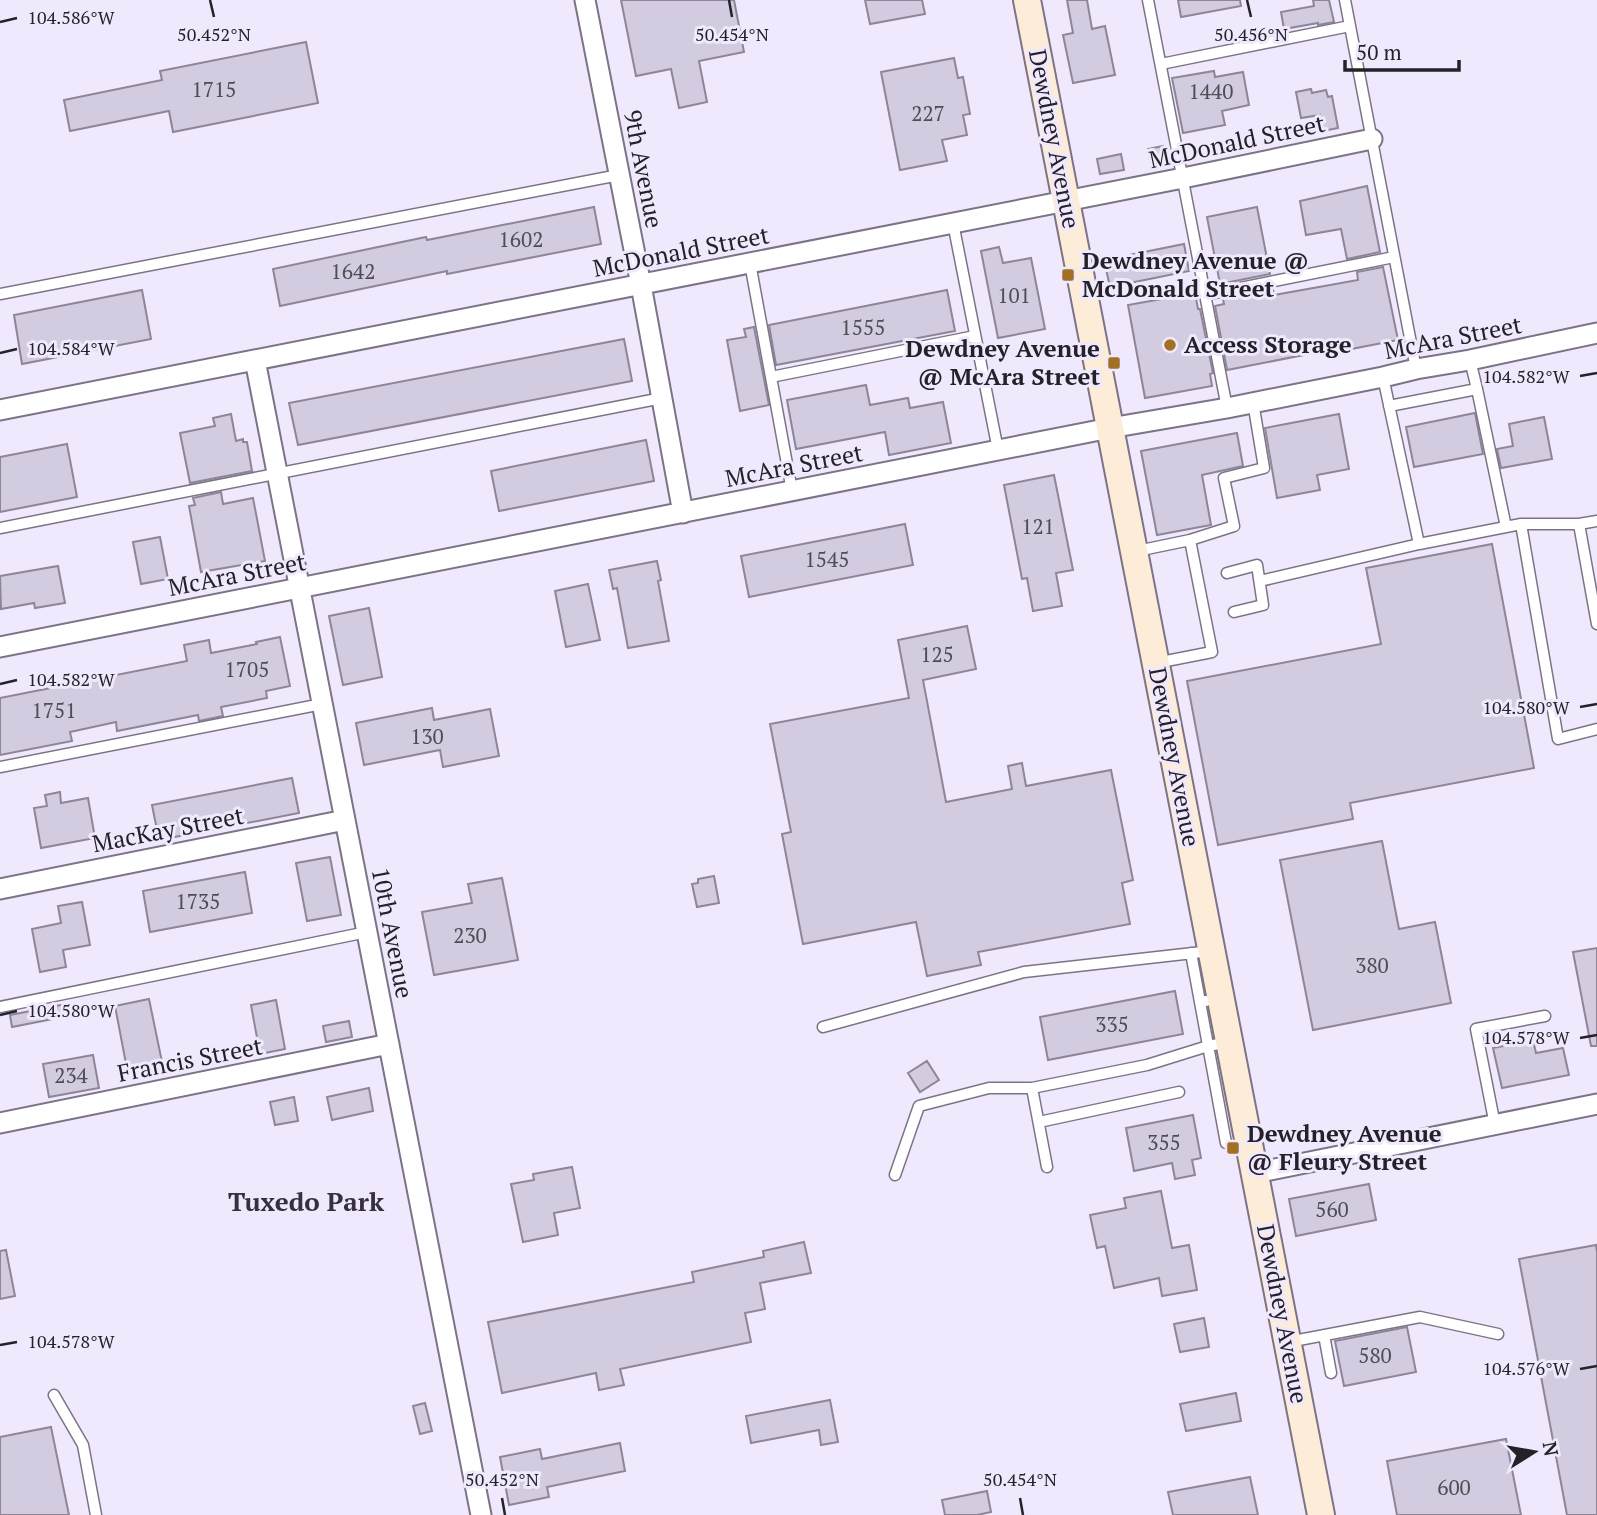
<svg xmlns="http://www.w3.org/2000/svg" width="1597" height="1515" font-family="'PT Serif',serif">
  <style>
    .building { fill: #d3cbdf; stroke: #8e8698; stroke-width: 2 }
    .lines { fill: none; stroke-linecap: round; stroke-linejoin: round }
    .lane-casing { stroke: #7c7486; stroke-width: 13 }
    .street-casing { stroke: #7c7486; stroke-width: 23 }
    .secondary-casing { stroke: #7c7486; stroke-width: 30 }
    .lane { stroke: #fff; stroke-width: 10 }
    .street { stroke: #fff; stroke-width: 19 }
    .secondary { stroke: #fdedd8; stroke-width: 26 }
    .ticks { fill: none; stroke: #242128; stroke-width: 2.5 }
    .poi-dot { fill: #a17025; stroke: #f0e8fc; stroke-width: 2.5 }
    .labels { text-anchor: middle; stroke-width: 6; stroke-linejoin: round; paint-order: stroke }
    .number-label { font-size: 21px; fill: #504c56 }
    .street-label { font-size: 24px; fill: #242128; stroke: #f0e8fc }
    .poi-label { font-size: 24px; font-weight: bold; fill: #242128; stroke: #f0e8fc; text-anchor: start }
    .neighbourhood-label { font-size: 26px; font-weight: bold; fill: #362f3f; stroke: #f0e8fc }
    .ticks-label { font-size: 18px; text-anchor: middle; fill: #242128; stroke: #f0e8fc; stroke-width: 6; stroke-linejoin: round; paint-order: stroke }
  </style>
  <rect width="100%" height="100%" fill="#f0e8fc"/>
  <path class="building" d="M621,0H734L744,52L699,61L707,102L679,108L671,69L636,76Z
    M865,0H922L925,14L870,24Z
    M1067,0H1087L1092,29L1105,26L1115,75L1073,83L1063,35L1073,33Z
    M1178,0H1240L1241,6L1181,17Z
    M1313,0H1329L1334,22L1318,25V23L1284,29L1281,12L1314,6Z
    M306,42L318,103L173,132L169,111L70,131L64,100L162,80L160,71Z
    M954,58L958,78L963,77L970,114L963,115L967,135L942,140L947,161L900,170L881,72Z
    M1214,71L1215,77L1243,72L1249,105L1222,111L1225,125L1183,133L1172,78Z
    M1311,89L1312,93L1326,90L1328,97L1332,96L1338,128L1323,131L1320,115L1301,118L1296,92Z
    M1163,146L1166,157L1150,160L1148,149Z
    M1121,154L1124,170L1100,174L1097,159Z
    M1367,186L1380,252L1347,259L1341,229L1306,235L1300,201Z
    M594,207L601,244L447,274V271L280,306L273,269L426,237L427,240Z
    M1257,207L1270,274L1220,284L1207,217Z
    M1184,244L1189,271L1110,287L1104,260Z
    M999,247L1003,263L1031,258L1045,329L998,338L981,251Z
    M1383,267L1398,340L1346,350L1345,347L1227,370L1215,306L1224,304L1223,299L1273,289L1274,295L1358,280L1357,272Z
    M142,290L151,339L22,364L14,315Z
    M947,290L955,331L776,365L769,325Z
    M1195,293L1198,309H1200L1213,373L1210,374L1212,386L1145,398L1128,305Z
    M754,327L769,405L740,411L727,340L746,337L744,329Z
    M624,339L632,381L298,445L289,403Z
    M866,385L870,405L908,398L910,408L943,402L951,443L889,455L885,432L796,449L787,400Z
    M1475,413L1483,454L1414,467L1406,427Z
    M231,414L236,441L243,439V442H247L252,471L190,483L180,433L215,426L213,418Z
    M1339,414L1349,469L1317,475L1320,490L1277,498L1265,428Z
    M1544,417L1552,459L1501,468L1497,449L1513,446L1509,424Z
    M1237,433L1243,466L1202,475L1211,525L1157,535L1141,451Z
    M646,440L654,481L499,511L491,471Z
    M67,444L77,497L0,512V457Z
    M1054,475L1073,570L1056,573L1062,606L1033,611L1027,578L1022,579L1004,485Z
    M221,492L223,504L253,498L265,561L201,572L189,506L195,505L193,498Z
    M905,524L913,565L749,597L741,556Z
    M160,537L168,579L141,584L133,542Z
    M1492,544L1534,768L1350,803L1353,819L1218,845L1187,681L1381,644L1366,568Z
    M657,561L661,580L658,581L669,641L628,648L617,588L613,589L609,570Z
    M58,566L65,603L35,608L34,603L1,609L0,576Z
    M588,584L600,640L566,647L555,591Z
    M369,608L382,677L343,685L329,616Z
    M967,626L976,669L923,680L946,802L1012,789L1008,766L1022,763L1026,786L1111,770L1133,880L1122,883L1130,924L978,952L981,965L927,976L916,922L803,944L782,834L791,832L770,724L909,698L898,640Z
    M280,637L290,686L266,691L267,698L221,707L223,716L199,721L198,715L117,731L116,722L70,732L72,741L0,755V698L187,661L184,645L209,640L211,653L257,644L256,642Z
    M432,708L434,720L490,709L499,756L443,767L440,750L364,765L356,723Z
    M292,778L299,813L159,840L152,805Z
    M60,792L61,803L88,798L95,838L41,848L34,808L47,806L45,795Z
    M1382,841L1399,929L1435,922L1451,1003L1313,1030L1280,860Z
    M330,857L341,915L307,921L296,863Z
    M245,872L252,913L150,932L143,891Z
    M714,876L719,903L697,907L692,884L698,883V879Z
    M502,878L518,960L434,975L422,912L472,903L468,884Z
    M82,902L90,945L63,950L66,967L40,972L32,929L61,923L58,906Z
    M1597,948V1046H1591L1573,952Z
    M1175,991L1183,1034L1048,1060L1040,1017Z
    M149,999L162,1062L127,1069L115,1006Z
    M276,1000L285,1049L260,1054L251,1005Z
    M71,1003L73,1015L12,1027L10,1015Z
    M349,1021L352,1037L326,1042L323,1026Z
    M1533,1040L1536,1053L1563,1048L1569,1075L1502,1088L1493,1048Z
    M93,1055L99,1088L49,1097L43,1064Z
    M927,1061L939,1080L920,1092L908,1073Z
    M369,1088L373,1111L332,1120L327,1097Z
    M294,1097L298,1121L275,1125L270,1102Z
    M1193,1115L1201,1158L1192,1160L1195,1175L1175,1179L1172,1163L1134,1171L1126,1128Z
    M572,1167L580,1208L554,1213L558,1235L523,1242L511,1184L534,1180L533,1174Z
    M1369,1184L1376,1220L1296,1236L1289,1199Z
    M1161,1191L1172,1248L1189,1245L1197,1290L1162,1296L1159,1278L1114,1288L1105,1246L1097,1248L1090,1215L1126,1208L1124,1198Z
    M804,1242L811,1273L760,1283L765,1309L745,1313L751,1342L620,1369L624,1385L599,1390L596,1373L502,1393L488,1322L694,1282L692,1272L764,1257L763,1251Z
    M1596,1245L1597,1252V1515H1567L1519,1259Z
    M6,1250L15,1296L0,1299V1251Z
    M1204,1318L1209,1347L1180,1352L1174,1324Z
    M1407,1327L1416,1372L1344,1386L1335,1341Z
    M1236,1393L1241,1421L1186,1431L1180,1404Z
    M830,1400L838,1442L821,1445L819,1430L751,1443L746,1416Z
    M425,1403L432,1431L420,1434L413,1406Z
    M51,1427L69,1515H0V1437Z
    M1506,1439L1521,1515H1397L1387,1461Z
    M620,1443L625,1471L547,1487L549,1497L509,1505L500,1457L540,1449L542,1459Z
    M1250,1477L1258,1515H1173L1168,1492Z
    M987,1491L991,1512L977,1515H945L942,1500Z"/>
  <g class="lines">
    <g class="lane-casing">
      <path id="lane" d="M1148,0L1227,408
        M1345,0L1416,369
        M1161,64L1350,26
        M953,223L998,450
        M750,263L792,491
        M0,294L619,175
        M1205,295L1394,257
        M771,377L975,336
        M1477,389L1506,527
        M1389,406L1477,389L1470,360
        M1521,524L1558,739L1597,729
        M1579,524L1597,624
        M0,528L662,398
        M1190,540L1234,526L1224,478L1264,468L1253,402
        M1419,544L1521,524H1579L1597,521
        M1137,551L1190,540L1212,652L1156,663
        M1227,573L1257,565L1263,605L1234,612
        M1260,581L1419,544L1383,377
        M0,767L322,704
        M1191,953L1200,1002L1206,1001
        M1200,1002L1226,1143
        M0,1007L367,932
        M823,1027L1024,972L1211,951
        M1039,1122L1179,1092
        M1495,1125L1476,1029L1545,1016
        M1047,1167L1032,1088L1147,1065L1208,1046L1229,1042
        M895,1175L919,1106L989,1088H1032
        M1324,1335L1331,1373
        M1288,1342L1420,1317L1498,1334
        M54,1395L83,1445L96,1515"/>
    </g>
    <g class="street-casing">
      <path id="street" d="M585,0L641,285L683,513
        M255,360L481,1515
        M0,410L1183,178L1372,139
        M0,647L1110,428L1227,408L1383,377L1416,369L1470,360L1597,333
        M0,889L345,820
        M0,1123L389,1044
        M1255,1173L1597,1104"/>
    </g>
    <g class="secondary-casing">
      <path id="secondary" d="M1027,0L1321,1515"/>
    </g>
    <use href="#lane" class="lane"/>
    <use href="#street" class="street"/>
    <use href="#secondary" class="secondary"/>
  </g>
  <path class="ticks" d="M210,0L214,17M729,0L732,17M1247,0L1251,17M0,22L17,18M0,353L17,349M1580,376L1597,373M0,684L17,680M1580,707L1597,704M0,1015L17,1011M1580,1038L1597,1035M0,1345L17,1342M1580,1369L1597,1366M502,1498L505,1515M1020,1498L1023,1515"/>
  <g class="poi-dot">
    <rect x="1061" y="268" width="14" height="14" rx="3.5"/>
    <circle cx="1170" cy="345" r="7"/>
    <rect x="1107" y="356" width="14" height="14" rx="3.5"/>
    <rect x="1226" y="1141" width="14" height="14" rx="3.5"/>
  </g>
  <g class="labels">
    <g class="number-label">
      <text x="214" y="97">1715</text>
      <text x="1211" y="99">1440</text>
      <text x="928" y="121">227</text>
      <text x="521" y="247">1602</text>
      <text x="353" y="279">1642</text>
      <text x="1014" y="303">101</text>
      <text x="863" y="335">1555</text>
      <text x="1038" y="534">121</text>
      <text x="827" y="567">1545</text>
      <text x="937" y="662">125</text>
      <text x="247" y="677">1705</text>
      <text x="54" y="718">1751</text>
      <text x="427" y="744">130</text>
      <text x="198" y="909">1735</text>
      <text x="470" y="943">230</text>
      <text x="1372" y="973">380</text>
      <text x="1112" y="1032">335</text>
      <text x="71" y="1083">234</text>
      <text x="1164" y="1150">355</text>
      <text x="1332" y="1217">560</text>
      <text x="1375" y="1363">580</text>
      <text x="1454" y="1495">600</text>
    </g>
    <g class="street-label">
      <text transform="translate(1054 139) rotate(79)" y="8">Dewdney Avenue</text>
      <text transform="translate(1237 142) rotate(-12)" y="8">McDonald Street</text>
      <text transform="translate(643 169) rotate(79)" y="8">9th Avenue</text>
      <text transform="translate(681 252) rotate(-11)" y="8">McDonald Street</text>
      <text transform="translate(1453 338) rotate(-11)" y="8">McAra Street</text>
      <text transform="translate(794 466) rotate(-11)" y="8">McAra Street</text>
      <text transform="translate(237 575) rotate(-11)" y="8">McAra Street</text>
      <text transform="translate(1174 757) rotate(79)" y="8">Dewdney Avenue</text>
      <text transform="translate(168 830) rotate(-11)" y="8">MacKay Street</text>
      <text transform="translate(392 933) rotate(79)" y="8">10th Avenue</text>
      <text transform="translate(190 1060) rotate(-11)" y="8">Francis Street</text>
      <text transform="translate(1282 1314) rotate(79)" y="8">Dewdney Avenue</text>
    </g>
    <g class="poi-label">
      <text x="1082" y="269">Dewdney Avenue @<tspan x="1082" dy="28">McDonald Street</tspan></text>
      <text x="1184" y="353">Access Storage</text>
      <text x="1100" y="357" text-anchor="end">Dewdney Avenue<tspan x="1100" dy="28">@ McAra Street</tspan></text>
      <text x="1247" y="1142">Dewdney Avenue<tspan x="1247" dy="28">@ Fleury Street</tspan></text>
    </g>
    <g class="neighbourhood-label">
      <text x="306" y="1211">Tuxedo Park</text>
    </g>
  </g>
  <g class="ticks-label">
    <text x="71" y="24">104.586°W</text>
    <text x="214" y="41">50.452°N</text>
    <text x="732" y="41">50.454°N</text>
    <text x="1251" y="41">50.456°N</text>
    <text x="71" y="355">104.584°W</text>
    <text x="1526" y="383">104.582°W</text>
    <text x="71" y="686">104.582°W</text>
    <text x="1526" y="714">104.580°W</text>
    <text x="71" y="1017">104.580°W</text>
    <text x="1526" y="1044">104.578°W</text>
    <text x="71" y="1348">104.578°W</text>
    <text x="1526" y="1375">104.576°W</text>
    <text x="502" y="1486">50.452°N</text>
    <text x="1020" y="1486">50.454°N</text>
  </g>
  <g transform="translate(1534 1452) rotate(79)" stroke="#f0e8fc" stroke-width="5" paint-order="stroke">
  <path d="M0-5L12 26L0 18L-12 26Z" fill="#242128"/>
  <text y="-10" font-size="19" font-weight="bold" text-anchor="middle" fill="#242128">N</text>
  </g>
  <path d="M1345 60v10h114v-10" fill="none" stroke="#242128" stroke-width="3.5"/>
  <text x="1356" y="60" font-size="21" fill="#242128" stroke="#f0e8fc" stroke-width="5" paint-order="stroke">50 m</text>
</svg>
